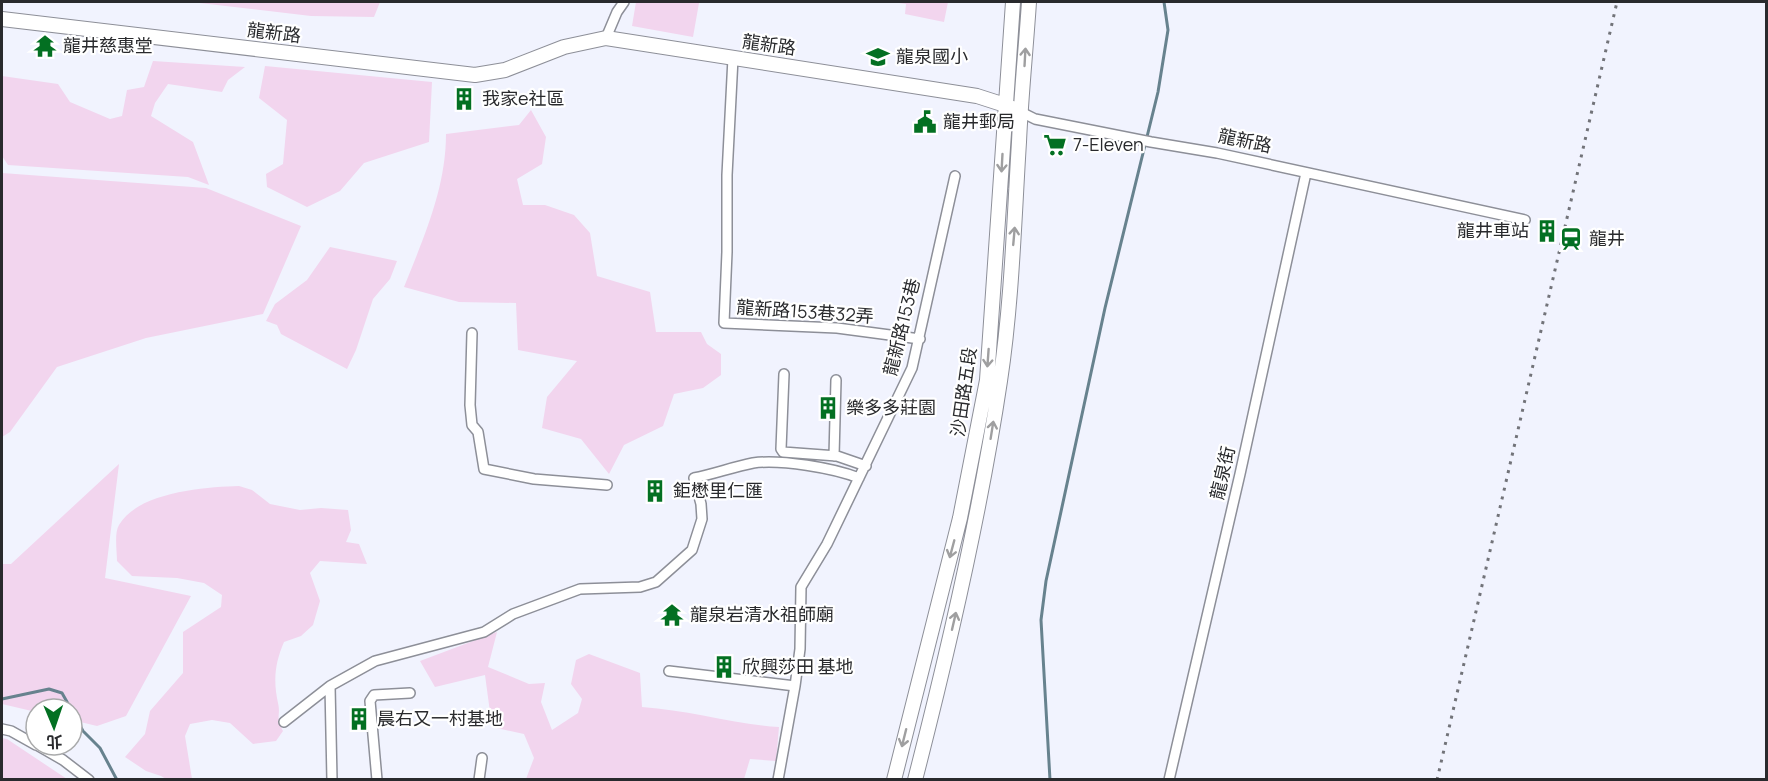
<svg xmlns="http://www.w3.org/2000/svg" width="1768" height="781" font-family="Manrope,'Noto Sans TC',sans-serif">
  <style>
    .green { fill: #f2d5ee }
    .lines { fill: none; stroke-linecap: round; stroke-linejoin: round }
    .stream { stroke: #67828e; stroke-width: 3 }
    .street-casing { stroke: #8d8f98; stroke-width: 12 }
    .secondary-casing { stroke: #8d8f98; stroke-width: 16 }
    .street { stroke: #fff; stroke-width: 9 }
    .secondary { stroke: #fff; stroke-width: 14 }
    .rail { stroke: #727379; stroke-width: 3; stroke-dasharray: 3 6; stroke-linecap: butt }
    .oneway { stroke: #9f9fa0 }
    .labels { text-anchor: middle; stroke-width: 4.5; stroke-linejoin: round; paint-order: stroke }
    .street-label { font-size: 18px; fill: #292a2d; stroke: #fff }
    .poi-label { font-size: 18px; fill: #292a2d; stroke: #fff; text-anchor: start }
  </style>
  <rect width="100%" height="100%" fill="#f1f3fe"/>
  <path class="green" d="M191,2H380L374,17L311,16Z
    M636,2L699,3L693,37L632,26Z
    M892,2H948L944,22L905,14L906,4Z
    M153,61L245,67L228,80L222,92L168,84L155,103L151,116L193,142L209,185L188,177L8,165L2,156V76L58,84L70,102L110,119L122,116L127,90L144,87Z
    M265,66L432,82L429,142L364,163L340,191L307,207L267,187L266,174L283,164L287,120L259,98Z
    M531,110L546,137L542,164L517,179L523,205H545L574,215L590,233L597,276L650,292L656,332H701L707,344L721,354V375L703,388L674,394L663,426L624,445L609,474L581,439L542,428L547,397L577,361L518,350L516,303L459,302L404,287C424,237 446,188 446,134L519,125Z
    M2,173L206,188L301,226L263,314L146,338L57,367L10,432L2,437Z
    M330,247L397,261L390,279L373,299L356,350L347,369L281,334L277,325L266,321L275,304L307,280Z
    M119,464L105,578L191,596L126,716L97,726L72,720V709H36V712L2,704V564H11Z
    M239,486L252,490L270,504L300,510L321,508L348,510L351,530L346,542L359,544L367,564L320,561L310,573L320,601L313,625L301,636L284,642C275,663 273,680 278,703C281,716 275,716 283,731L276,741L253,744L230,723L212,720L190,724L185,736L192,779H166L161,776L146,771L125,757L145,734L150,711L183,673V632L221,607L222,595L204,583L177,578L132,576L117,561C117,551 114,533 119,525C138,492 205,487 239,486Z
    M497,632L488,667L529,684L545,683L541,702L552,730L578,713L582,699L571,684L576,660L589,654L640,673L642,707C688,710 733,724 779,727L776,761L750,759L744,779H526L534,758L524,734L492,727L485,675L435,687L420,661Z
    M2,738L7,739L67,779H2Z"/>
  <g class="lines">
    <path class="stream" d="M2,699L49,689L62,693L71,709
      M72,711L83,731L100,748L117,780
      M1050,780L1041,620L1046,581L1105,308L1158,92L1168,30L1164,2"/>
    <g class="street-casing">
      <path id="street" d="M606,38L617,12L624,2
        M733,58L727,175V252L724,323L837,328L920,339
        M1021,112L1035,119L1151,142L1217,153L1525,220
        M472,333L470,405L472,425L478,432L484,469L534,479L607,485
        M784,374L781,449L783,452L837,456L866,466
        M834,456L836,380
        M669,671L795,686
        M330,686L332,780
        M284,722L330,686L375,661L484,632L513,614L580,589L640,587L656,582L692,550L702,519L701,504L694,478C714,474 733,467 753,463C780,459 834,468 859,478
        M2,729L11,731L36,745
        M37,745L63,760L89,780
        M377,780L370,701L374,695L410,693
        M479,780L482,758
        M778,780L795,686L800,649L801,587L827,544L912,368L955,176
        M1169,780L1240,474L1306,173"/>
    </g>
    <g class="secondary-casing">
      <path id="secondary" d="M2,19L475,75L505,70L564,47L606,38L977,96L1005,105L1021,112
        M894,780L960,518L987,380L1013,2
        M915,780C949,648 980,515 1000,381C1012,302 1014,221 1019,142C1021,95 1026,48 1029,2"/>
    </g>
    <use href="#street" class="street"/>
    <use href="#secondary" class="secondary"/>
    <path class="rail" d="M1437,780L1617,2"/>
  </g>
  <defs><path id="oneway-shaft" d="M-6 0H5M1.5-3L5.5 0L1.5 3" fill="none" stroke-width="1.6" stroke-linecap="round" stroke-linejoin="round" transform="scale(1.5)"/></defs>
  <g class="oneway">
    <use href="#oneway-shaft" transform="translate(1025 57) rotate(-87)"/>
    <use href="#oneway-shaft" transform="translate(1002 163) rotate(93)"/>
    <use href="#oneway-shaft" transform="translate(1014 236) rotate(-85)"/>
    <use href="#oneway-shaft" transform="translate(988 358) rotate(94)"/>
    <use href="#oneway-shaft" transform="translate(992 430) rotate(-81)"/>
    <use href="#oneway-shaft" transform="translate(952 549) rotate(105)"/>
    <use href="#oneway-shaft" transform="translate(954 621) rotate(-77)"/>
    <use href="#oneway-shaft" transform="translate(904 738) rotate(104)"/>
  </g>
  <defs>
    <g id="temple-bare" transform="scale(1.8)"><path d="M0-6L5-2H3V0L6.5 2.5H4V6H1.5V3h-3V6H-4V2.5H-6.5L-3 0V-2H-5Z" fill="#037022" stroke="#fff" stroke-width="2.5" paint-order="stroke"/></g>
    <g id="school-bare" transform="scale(1.8)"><path d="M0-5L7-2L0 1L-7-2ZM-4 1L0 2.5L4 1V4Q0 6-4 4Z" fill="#037022" stroke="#fff" stroke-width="2.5" paint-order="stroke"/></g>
    <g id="building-bare" transform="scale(1.8)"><path d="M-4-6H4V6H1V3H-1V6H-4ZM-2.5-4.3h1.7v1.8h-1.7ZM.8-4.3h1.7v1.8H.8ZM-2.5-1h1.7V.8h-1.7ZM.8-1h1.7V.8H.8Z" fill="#037022" stroke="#fff" stroke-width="2.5" paint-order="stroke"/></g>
    <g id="civic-bare" transform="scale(1.8)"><path d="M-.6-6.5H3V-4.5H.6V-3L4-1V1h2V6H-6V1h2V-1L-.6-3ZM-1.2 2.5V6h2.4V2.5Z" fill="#037022" stroke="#fff" stroke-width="2.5" paint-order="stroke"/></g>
    <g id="supermarket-bare" transform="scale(1.8)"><path d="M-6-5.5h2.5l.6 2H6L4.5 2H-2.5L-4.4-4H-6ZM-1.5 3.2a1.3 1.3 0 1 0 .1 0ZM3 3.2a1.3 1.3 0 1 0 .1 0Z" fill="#037022" stroke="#fff" stroke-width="2.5" paint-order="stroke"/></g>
    <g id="station-bare" transform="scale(1.8)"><path d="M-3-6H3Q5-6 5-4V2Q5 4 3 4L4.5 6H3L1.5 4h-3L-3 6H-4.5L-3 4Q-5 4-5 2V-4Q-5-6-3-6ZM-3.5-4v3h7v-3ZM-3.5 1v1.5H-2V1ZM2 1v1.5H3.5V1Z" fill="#037022" stroke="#fff" stroke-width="2.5" paint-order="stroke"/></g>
  </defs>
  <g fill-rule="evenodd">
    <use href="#temple-bare" x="45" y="46"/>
    <use href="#school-bare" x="878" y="57"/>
    <use href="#building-bare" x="464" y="99"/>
    <use href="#civic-bare" x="925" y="122"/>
    <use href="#supermarket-bare" x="1055" y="145"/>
    <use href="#building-bare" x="1547" y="231"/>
    <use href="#station-bare" x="1571" y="239"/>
    <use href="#building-bare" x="828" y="408"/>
    <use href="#building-bare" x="655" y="491"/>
    <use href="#temple-bare" x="672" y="615"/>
    <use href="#building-bare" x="724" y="667"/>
    <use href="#building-bare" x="359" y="719"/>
  </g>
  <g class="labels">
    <g class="street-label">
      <text transform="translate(274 33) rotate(7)" y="6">龍新路</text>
      <text transform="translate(769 45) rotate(8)" y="6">龍新路</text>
      <text transform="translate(1245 141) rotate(12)" y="6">龍新路</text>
      <text transform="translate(805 312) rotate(4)" y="6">龍新路153巷32弄</text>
      <text transform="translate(902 327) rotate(-76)" y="6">龍新路153巷</text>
      <text transform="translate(964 392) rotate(-82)" y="6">沙田路五段</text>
      <text transform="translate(1223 473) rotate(-77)" y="6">龍泉街</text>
    </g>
    <g class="poi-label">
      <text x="63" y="52">龍井慈惠堂</text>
      <text x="896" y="63">龍泉國小</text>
      <text x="482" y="105">我家e社區</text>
      <text x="943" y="128">龍井郵局</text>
      <text x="1073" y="151">7-Eleven</text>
      <text x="1529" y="237" text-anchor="end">龍井車站</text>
      <text x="1589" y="245">龍井</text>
      <text x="846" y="414">樂多多莊園</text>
      <text x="673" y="497">鉅懋里仁匯</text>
      <text x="690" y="621">龍泉岩清水祖師廟</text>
      <text x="742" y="673">欣興莎田 基地</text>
      <text x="377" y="725">晨右又一村基地</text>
    </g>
  </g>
  <rect width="1768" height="781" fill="none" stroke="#292a2d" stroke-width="6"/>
  <g transform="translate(54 727) rotate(178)"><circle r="28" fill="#ffffff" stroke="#a9aaab" stroke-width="1.5"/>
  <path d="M0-4.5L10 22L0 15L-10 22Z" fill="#037022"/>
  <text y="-9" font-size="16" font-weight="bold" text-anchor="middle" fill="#292a2d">北</text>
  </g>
</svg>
